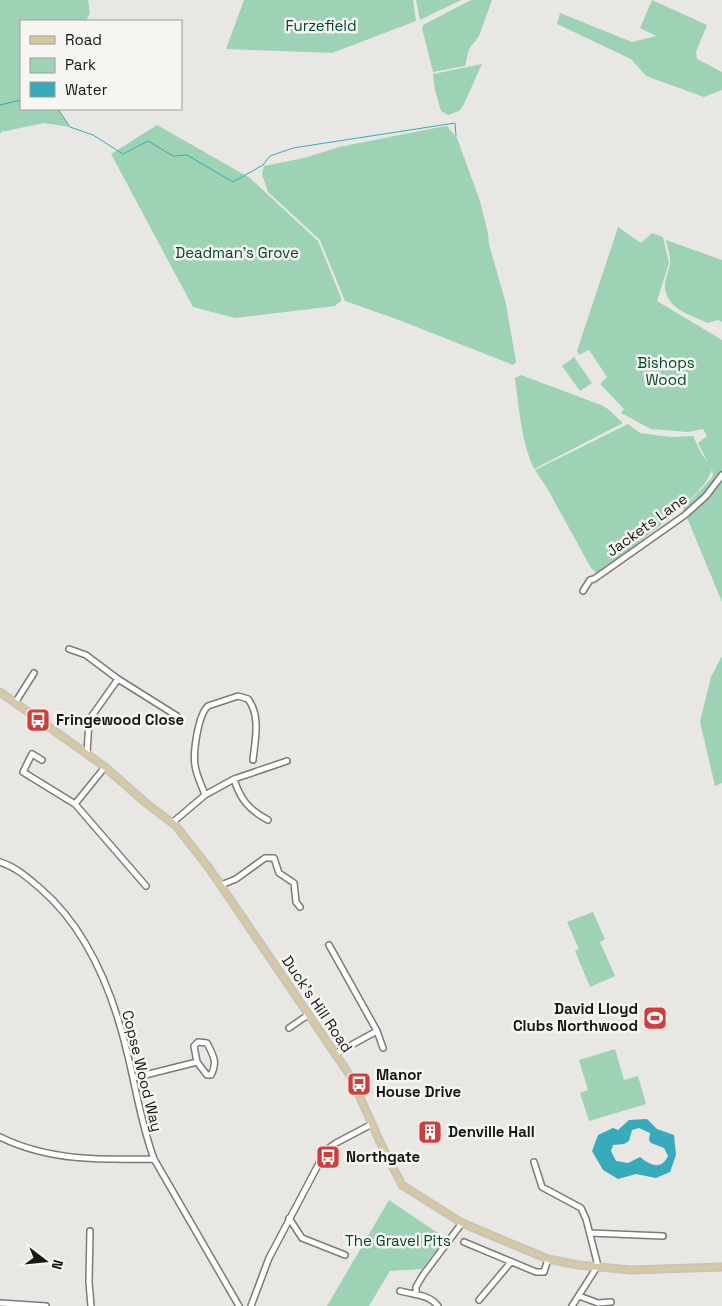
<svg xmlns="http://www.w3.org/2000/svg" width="722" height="1306" font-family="'Space Grotesk',sans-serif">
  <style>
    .green { fill: #9dd2b5 }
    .water { fill: #37abbb; fill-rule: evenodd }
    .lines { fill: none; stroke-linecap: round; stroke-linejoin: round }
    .stream { stroke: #37abbb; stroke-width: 1 }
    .minor-casing { stroke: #7c7b78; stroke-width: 8 }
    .major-casing { stroke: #c3c3c2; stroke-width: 9 }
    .minor { stroke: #fff; stroke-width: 5 }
    .major { stroke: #d6c8a0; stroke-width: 6 }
    .labels { text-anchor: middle; stroke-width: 5; stroke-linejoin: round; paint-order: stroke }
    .park-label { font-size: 15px; fill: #01472c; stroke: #f6f5f1 }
    .street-label { font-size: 15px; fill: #181716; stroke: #f6f5f1 }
    .poi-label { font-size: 15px; font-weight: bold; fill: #181716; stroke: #f6f5f1; text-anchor: start }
  </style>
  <rect width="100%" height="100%" fill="#e8e7e4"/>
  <path class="green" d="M0,0H88L90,13L86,21H21V109H58L70,127L44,123L1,132L0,135Z
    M244,0H413L416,21L332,53L226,49Z
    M416,0H461L420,20Z
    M471,0H492L479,36L469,49L465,66L433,72L422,28L423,25Z
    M652,0L707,25L696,52L697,59L722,72V90L704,97L646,76L631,59L557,24L560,13L632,42L656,36L640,28Z
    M482,64L463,106L459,111L448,115L441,111L435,90L433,74Z
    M157,125L250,178L318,241L342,300L335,306L235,318L193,307L111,154Z
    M447,126L457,138L480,201L488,233L489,244L506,304L516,362L513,365L399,320L345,301L320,240L268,192L262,174L264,166L304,158L339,147L435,128Z
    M618,227L641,243L652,233L663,237L669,263L657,301L722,340V602L683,508L711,479L713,475L712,469C707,496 621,555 597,573L591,568L547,488L535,470L628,424L640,433L671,437L693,436L701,453L708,463L698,443L707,436L703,429L688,432L651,429L621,413L624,409L600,384L607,377L589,350L579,355L577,351Z
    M666,240L722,260V322L718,320L708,323C690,315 663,308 665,283C666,276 669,270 670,264C671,256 667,247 666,240Z
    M574,357L592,383L580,391L562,366Z
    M521,375L601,405L608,409L623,423L534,469C521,441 519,408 515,378Z
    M722,656V783L715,786L700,722L711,677Z
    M593,912L605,939L600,942L615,976L590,987L575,951L579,949L567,922Z
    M615,1049L624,1080L638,1076L646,1104L589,1121L580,1093L588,1090L579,1060Z
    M389,1200L445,1238L422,1269L390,1271L369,1306H327Z"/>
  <path class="water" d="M647,1119L657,1129L674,1135L676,1155L670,1172L656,1178L636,1174L618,1179L603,1170L592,1151L598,1135L613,1128L618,1130L629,1120ZM639,1128L650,1133L649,1140L651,1143L664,1148L668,1156C661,1171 650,1165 640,1157L628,1163L616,1161L611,1151L613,1145L624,1144L629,1141L632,1130Z"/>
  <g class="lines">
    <path class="stream" d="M0,105L21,100
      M58,109L70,127L93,135L123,154L148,141L173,156L187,155L233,182L263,165L270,156L293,148L455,123L456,136"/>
    <g class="minor-casing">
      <path id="minor" d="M583,591L590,580L594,579L685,515L706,496L722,475
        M69,649L86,655L118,679L177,716
        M15,703L34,673
        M87,753L89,720L118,679
        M42,760L32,754L23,772L75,804L146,886
        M234,779C240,799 249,810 268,820
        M205,795C202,786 196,775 195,765C193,752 198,715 208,706L238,696L248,699C261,716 255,740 253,760
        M75,804L105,767
        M172,823L205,795L234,779L287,761
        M0,862C16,867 28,878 41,889C88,930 113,993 127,1052C136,1088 141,1124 154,1159L239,1306
        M221,885L236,879L265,858H274L279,873L294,883L296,902L300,907
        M329,945L377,1031L383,1048
        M289,1028L308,1015
        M335,1054L377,1031
        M133,1078L197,1062L207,1075H211C218,1062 213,1055 207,1043L198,1042L194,1046L197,1062
        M0,1137C49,1161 101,1160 154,1159
        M534,1162L542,1187L581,1208L586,1219L597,1262V1267L572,1306
        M289,1218L302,1238L345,1255
        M90,1231L89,1282L91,1306
        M590,1233L663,1236
        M464,1242L536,1272H544L548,1259
        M400,1291C414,1295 429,1294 438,1306
        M416,1294V1287L423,1275L462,1223
        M579,1296L598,1303L611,1302
        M479,1300L511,1262
        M0,1303L46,1306
        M251,1306L269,1258L326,1150L336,1143L372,1124"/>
    </g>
    <g class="major-casing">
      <path id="major" d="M0,692L105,767L146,803L176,826L209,868L351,1077L380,1142L402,1185L462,1223L548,1259L578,1265L631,1270L722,1267"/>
    </g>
    <use href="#minor" class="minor"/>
    <use href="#major" class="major"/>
  </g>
  <defs>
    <g id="bus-square" transform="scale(1.25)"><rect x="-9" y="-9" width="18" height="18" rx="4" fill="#cd3e3d" stroke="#f6f5f1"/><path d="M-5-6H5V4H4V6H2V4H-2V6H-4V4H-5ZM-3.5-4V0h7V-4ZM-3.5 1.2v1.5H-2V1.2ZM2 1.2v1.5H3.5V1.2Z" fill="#fff"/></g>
    <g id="stadium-square" transform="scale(1.25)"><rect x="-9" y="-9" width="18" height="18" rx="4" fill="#cd3e3d" stroke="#f6f5f1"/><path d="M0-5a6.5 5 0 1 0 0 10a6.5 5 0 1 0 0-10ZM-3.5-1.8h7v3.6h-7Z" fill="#fff"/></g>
    <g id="building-square" transform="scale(1.25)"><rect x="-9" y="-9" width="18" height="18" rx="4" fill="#cd3e3d" stroke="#f6f5f1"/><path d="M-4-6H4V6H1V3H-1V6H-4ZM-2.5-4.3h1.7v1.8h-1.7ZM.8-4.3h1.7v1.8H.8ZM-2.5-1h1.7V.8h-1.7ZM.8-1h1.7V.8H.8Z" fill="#fff"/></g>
  </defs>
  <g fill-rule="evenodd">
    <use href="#bus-square" x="38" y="720"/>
    <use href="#stadium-square" x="655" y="1018"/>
    <use href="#bus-square" x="359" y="1084"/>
    <use href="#building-square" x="430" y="1132"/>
    <use href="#bus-square" x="328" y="1157"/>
  </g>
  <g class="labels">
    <g class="park-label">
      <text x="321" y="31">Furzefield</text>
      <text x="237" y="258">Deadman's Grove</text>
      <text x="666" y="368">Bishops<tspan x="666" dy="17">Wood</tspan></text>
      <text x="398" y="1246">The Gravel Pits</text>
    </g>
    <g class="street-label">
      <text transform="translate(647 525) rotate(-36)" y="5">Jackets Lane</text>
      <text transform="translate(317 1004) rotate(56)" y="5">Duck's Hill Road</text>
      <text transform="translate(142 1071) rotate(76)" y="5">Copse Wood Way</text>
    </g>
    <g class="poi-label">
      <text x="56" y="725">Fringewood Close</text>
      <text x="638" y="1014" text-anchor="end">David Lloyd<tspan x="638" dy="17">Clubs Northwood</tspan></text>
      <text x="376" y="1080">Manor<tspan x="376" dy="17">House Drive</tspan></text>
      <text x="448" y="1137">Denville Hall</text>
      <text x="346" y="1162">Northgate</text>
    </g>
  </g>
  <rect x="20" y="20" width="162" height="90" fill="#f6f5f1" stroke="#9d9c99"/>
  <rect x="30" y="36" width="25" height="8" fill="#d6c8a0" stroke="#9d9c99"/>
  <text x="65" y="45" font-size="15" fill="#181716">Road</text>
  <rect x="30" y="58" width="25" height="15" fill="#9dd2b5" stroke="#9d9c99"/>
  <text x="65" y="70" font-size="15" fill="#181716">Park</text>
  <rect x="30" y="82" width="25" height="15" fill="#37abbb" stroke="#9d9c99"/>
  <text x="65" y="95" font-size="15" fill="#181716">Water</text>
  <g transform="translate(45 1261) rotate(106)" stroke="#f6f5f1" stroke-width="4" paint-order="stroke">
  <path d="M0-4L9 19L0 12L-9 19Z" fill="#181716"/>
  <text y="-8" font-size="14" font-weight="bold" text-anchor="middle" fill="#181716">N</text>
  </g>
</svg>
